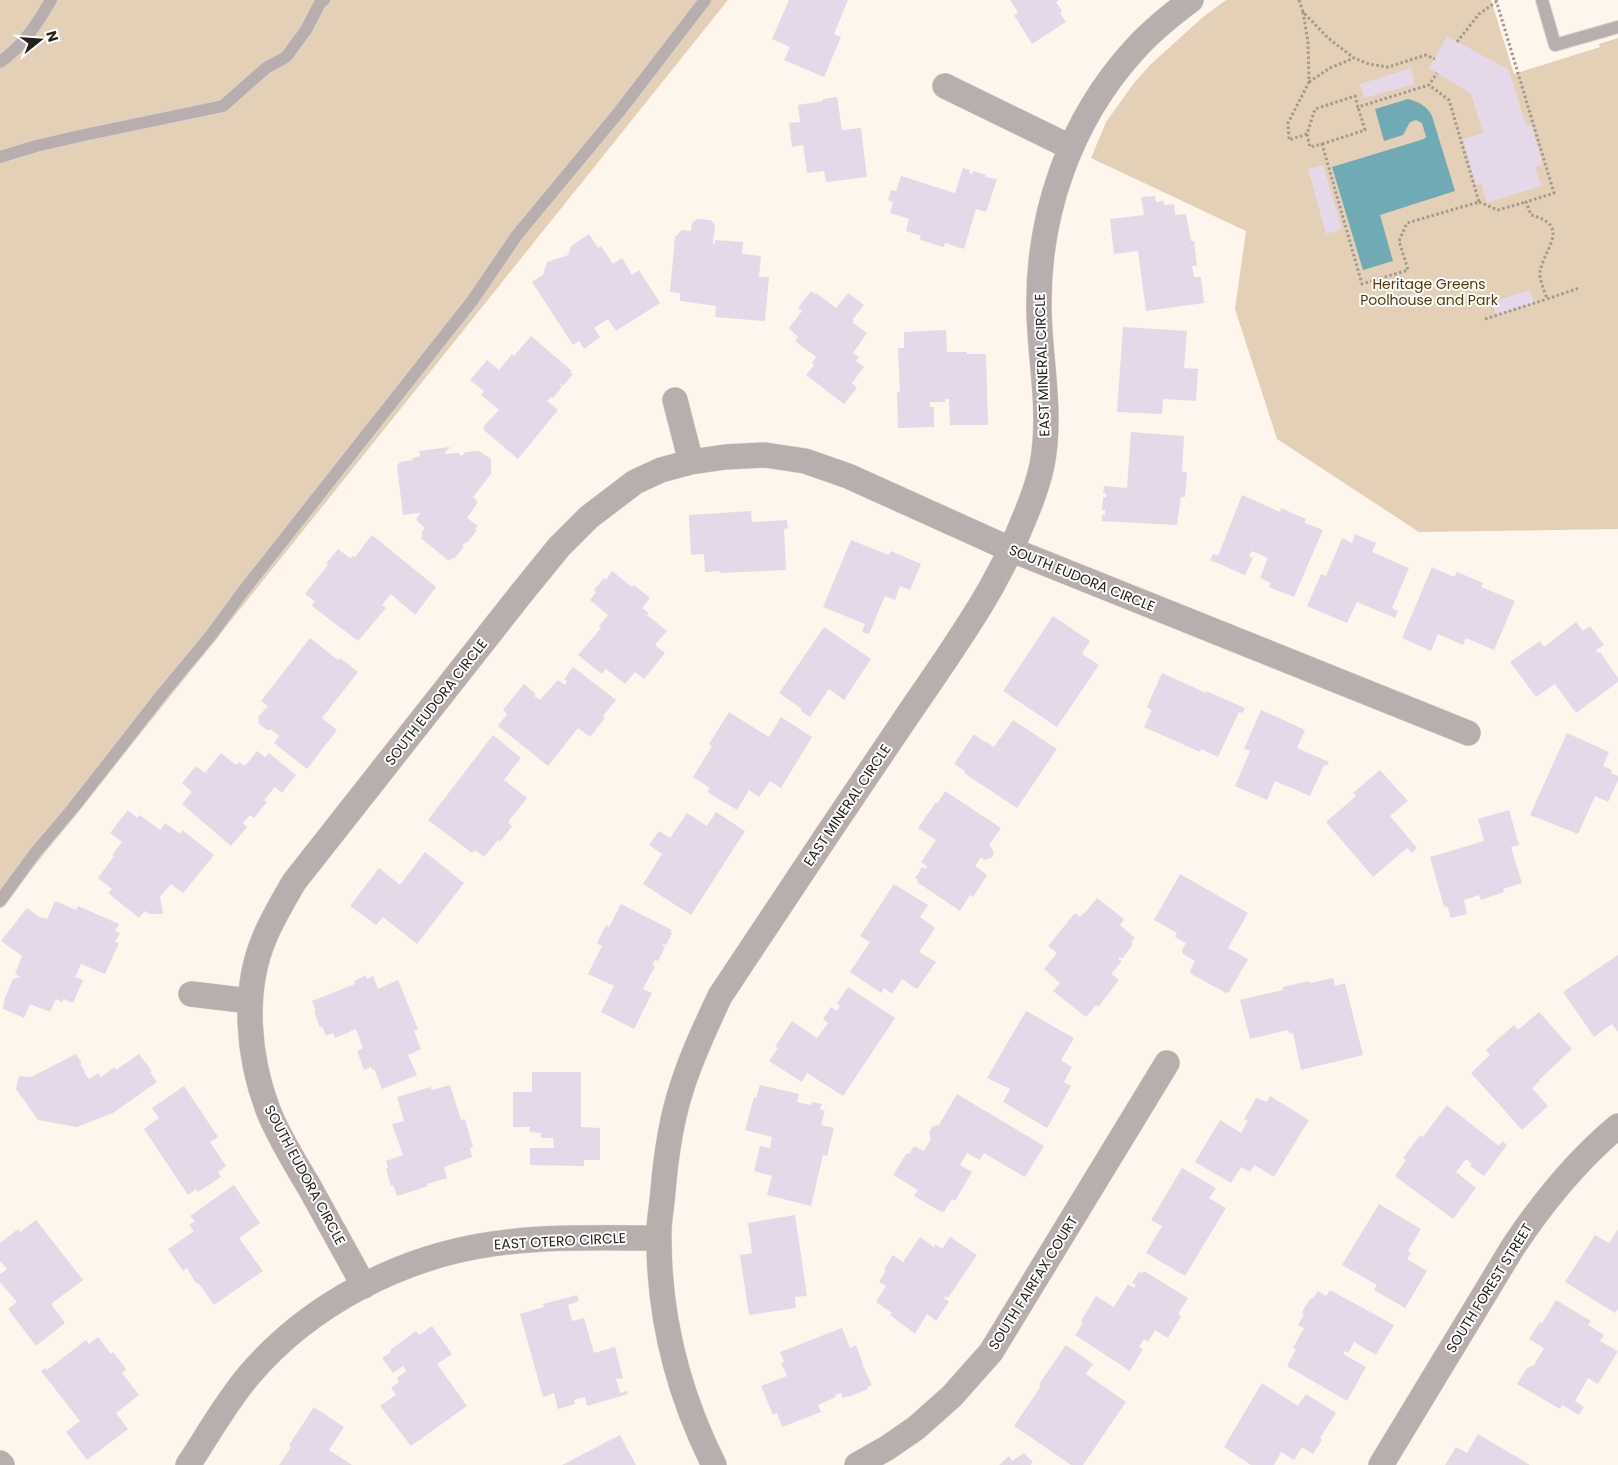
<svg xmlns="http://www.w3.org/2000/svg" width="1618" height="1465" font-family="Poppins,sans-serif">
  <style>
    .green { fill: #e4d0b7 }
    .water { fill: #70abb5 }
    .building { fill: #e5d8e8 }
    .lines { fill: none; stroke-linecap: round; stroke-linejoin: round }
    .service-casing { stroke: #dbd4cb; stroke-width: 14 }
    .minor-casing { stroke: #dbd4cb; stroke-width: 26 }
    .path { stroke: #a19a92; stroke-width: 3; stroke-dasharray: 2.5 2.5; stroke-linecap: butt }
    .service { stroke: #b8aeae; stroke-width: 12 }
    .minor { stroke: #b8aeae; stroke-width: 25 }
    .labels { text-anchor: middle; stroke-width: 4; stroke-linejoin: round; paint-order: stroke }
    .park-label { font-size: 14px; fill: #563905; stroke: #fff }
    .street-label { font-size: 14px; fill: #26211b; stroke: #fff }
  </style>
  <rect width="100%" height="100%" fill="#fef6ec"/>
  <path class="green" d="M0,0H728L0,909Z
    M1226,0H1491L1514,74L1600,47L1599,44L1618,38V529L1419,532L1277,439L1235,309L1246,231L1091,158L1106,122L1134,83L1151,64L1203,17Z"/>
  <path class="water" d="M1408,99C1419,102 1427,106 1432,116L1455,191L1380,215L1393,261L1363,270L1332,167L1424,139L1426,137L1422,123L1416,120L1410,122L1403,135L1384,141L1375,109Z"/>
  <path class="building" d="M789,0H848L834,34L841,37L824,77L784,60L790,47L772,39Z
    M1010,0H1059L1056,2L1062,11L1060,13L1066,22L1032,44L1014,15L1018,12Z
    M1447,36L1509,70L1526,126L1531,124L1543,165L1535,167L1541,186L1487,203L1481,183L1476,185L1463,139L1483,133L1471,94L1429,68Z
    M1411,68L1415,84L1364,98L1360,84Z
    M837,97L842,130L861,128L867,177L826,182L824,171L807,173L803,145L792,147L789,123L800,122L798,105L823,101V99Z
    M1323,165L1342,229L1326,234L1308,169Z
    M963,168L970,170L969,173L973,174V171L986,175L985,177L997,179L986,212L976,209L964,249L945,243L944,247L920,240L921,236L906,231L909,219L890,213L893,202L888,200L891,190L896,191L901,176L955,193Z
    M1155,196L1156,202L1164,201V205L1174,204L1175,215L1186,214L1191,241H1194L1197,266H1192L1194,277H1201L1204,303L1146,311L1138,251L1114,254L1110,219L1144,215L1141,197Z
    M697,219L711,220L715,225L713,244H715V240L743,242L742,254L761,256L759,277H769L765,321L715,317L716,306L680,301V293L670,292L675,237L682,230L691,231L692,223Z
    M589,234L598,248L601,246L613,264L622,258L632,275L639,270L660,303L616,331L608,319L594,328L600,337L584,349L579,341L573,345L532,282L543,275L547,262L568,255L571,246Z
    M1530,290L1534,303L1496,315L1492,302Z
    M811,291L815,294L816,293L836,308L848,293L864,305L853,319L854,321L853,323L867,333L853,353L859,357L856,361L864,367L852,383L857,388L844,404L806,375L814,365L812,363L816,357L795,341L798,337L789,328L802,311L798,308Z
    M1123,327L1187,331L1184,368L1198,369L1196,401L1163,399L1162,414L1117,412Z
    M946,330L947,352H967V354H986L988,425H950L949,399H945V402H930V407H934V427L898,428L897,392H900L898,348H904V332Z
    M531,336L572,371L570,373L573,374L563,386L561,384L560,385L562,387L553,398L551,397L547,401L558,410L518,459L485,431L483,427L499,410L481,395L484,391L470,380L487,360L499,370L512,354L514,356Z
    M1131,432L1184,436L1182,472H1187L1185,497H1181L1177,525L1102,521V515H1105V510H1102L1103,497H1106V493H1103L1104,486L1127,488Z
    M450,447L444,454L458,453L462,456L465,452L479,451L491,459V474L473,497L478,502L467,518L478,526L475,529L477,530L467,543L466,542L462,546L464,547L454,559L452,558L449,561L421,538L423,535L421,533L425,528L416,520L420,513L403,515L397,466L400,462L413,460L412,458L420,456L419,451Z
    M1242,495L1280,512L1281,508L1306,519L1305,523L1323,530L1294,597L1269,587L1271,583L1260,578L1268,558L1252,551L1249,556L1253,558L1245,575L1210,560L1213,554L1218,556Z
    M751,511L752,522L787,520L788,528L784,529L786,570L720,573V571L705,572L704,554L691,555L689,515Z
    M1355,534L1376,543L1372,552L1409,568L1392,608L1398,611L1395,618L1357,602L1347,623L1307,606L1321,574L1326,576L1342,538L1352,543Z
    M372,535L436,587L415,615L391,594L382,605L386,608L358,641L312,606L315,601L305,594L328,565L326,564L338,549L350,558L353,556L355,557Z
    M851,540L889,555L891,551L921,564L910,590L900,586L895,600L885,596L869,634L862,632L865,624L823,607Z
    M1432,567L1454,577L1457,572L1483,583L1481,587L1515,601L1494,650L1466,638L1463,645L1438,634L1431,651L1402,638Z
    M612,571L632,587L634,585L650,598L642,608L649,613L647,615L667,631L655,645L665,653L644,679L635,672L625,684L606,669L602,674L578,655L601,628L599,626L608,615L590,600L596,592L594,590L604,578L606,580Z
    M1053,616L1090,641L1082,654L1099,665L1057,727L1003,691Z
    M1576,622L1583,631L1590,626L1604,645L1596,650L1598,653L1600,652L1618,678V682L1576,713L1555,684L1536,697L1510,662L1540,641L1544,647Z
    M824,627L871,659L844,700L829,689L810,717L801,711L802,709L779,693Z
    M310,638L338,660L340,658L358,672L322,718L337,730L307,769L274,743L279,736L272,730H267L259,724L258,717L268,706L261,701Z
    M573,667L616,700L603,716L605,718L590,737L578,728L548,766L498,726L507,714L503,710L524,684L536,694L534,696L540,700L558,680L565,685L567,681L564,679Z
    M1162,673L1206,693V691L1245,708L1242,713L1239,712L1218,757L1201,749L1200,752L1144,727L1152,710L1147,707Z
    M1261,710L1305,730L1297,748L1329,762L1327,766L1324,765L1310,796L1275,781L1267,800L1235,786L1250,751L1244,749Z
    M729,712L769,737L781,717L812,737L781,788L770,781L759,797L749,790L737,810L707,792L710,788L693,777L712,746L709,744Z
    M1013,720L1057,749L1017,808L964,773L965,771L954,764L974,734L984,742L985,741L994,747Z
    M1567,733L1609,752L1603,766L1612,770L1611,773L1618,776V780L1608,802L1595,796L1578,834L1530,815Z
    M493,735L521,758L504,780L527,798L508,822L512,826L500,842L498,840L484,857L475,850L472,853L428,820Z
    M257,751L265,757L269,753L296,775L282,793L275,787L264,800L267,802L254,818L250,815L243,823L247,827L231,846L182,804L192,792L182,783L196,766L205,773L221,753L236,765L239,762L245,766Z
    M1380,770L1408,801L1390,816L1417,848L1412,853L1407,848L1373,877L1326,822L1356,796L1353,793Z
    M945,791L1001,828L989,845L992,848L994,854L991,858L984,860L981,857L975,866L987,875L973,897L970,895L960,911L917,882L918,880L915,878L922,867L926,869L927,866L921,862L936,840L918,828L936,802L938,803Z
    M128,810L137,818L140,815L160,830L165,823L180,834L182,830L214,855L183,893L171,884L160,897L163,914H149L145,911L139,918L108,893L112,889L98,878L114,856L112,855L122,842L110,833Z
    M1509,810L1519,845L1511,847L1522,883L1503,889L1504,892L1481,900L1479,895L1464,900L1467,914L1451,918L1447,906L1444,907L1430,857L1484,841L1478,819Z
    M716,812L745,831L691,915L643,884L662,854L649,845L659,831L670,838L687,813L707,826Z
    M425,852L464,883L417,944L383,917L376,925L350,906L379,868L400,885Z
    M1180,874L1248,913L1228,948L1248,959L1229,992L1226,993L1191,974L1190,970L1195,961L1183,954L1182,950L1186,943L1175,937L1177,933L1154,920Z
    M894,884L928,905L920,917L935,928L919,952L936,962L917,989L902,979L892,994L884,988L881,993L850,972L870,942L860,936Z
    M1097,898L1124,919L1120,925L1135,938L1131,942L1133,944L1122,959L1120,957L1118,959L1122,961L1111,974L1119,980L1098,1007L1096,1005L1086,1017L1053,991L1060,983L1044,969L1057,953L1048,946L1075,913L1080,917L1083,913L1084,914Z
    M55,901L76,910L78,906L119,924L115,931L120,933L115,942L119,943L105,974L81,964L75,977L83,980L73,1003L64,999L62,1002L56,999L50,1012L30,1004L24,1018L3,1009L4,1000L13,979L21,977L15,974L22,956L1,941L27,908L41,918V917L47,919Z
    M621,904L672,930L670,932L672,933L666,945L663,944L662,946L665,947L658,961L655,960L652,965L655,966L643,989L652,993L634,1029L601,1012L614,986L588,974L602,946L597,943L606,925L609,927Z
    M1618,955V1032L1612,1024L1594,1037L1563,992Z
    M366,975L367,979L373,976L378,989L398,980L418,1029L414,1031L421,1049L408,1055L417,1075L382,1089L374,1069L372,1070L371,1067L364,1070L357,1051L363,1048L356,1029L335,1038L333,1033L326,1036L322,1026L320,1028L314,1011H316L312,1001L355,984L354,981Z
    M1333,978L1335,986L1345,983L1363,1055L1301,1070L1293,1033L1290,1034L1288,1030L1250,1039L1240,1000L1283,990V987L1309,981L1310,983Z
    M848,987L895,1018L843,1096L807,1073L802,1082L769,1061L778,1048L775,1047L792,1021L817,1038L828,1023L823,1019L831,1007L837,1011L840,1006L837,1004Z
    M1026,1011L1074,1038L1061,1060L1072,1067L1064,1082L1071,1086L1047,1128L1003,1102L1010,1089L987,1078Z
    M1539,1012L1572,1049L1539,1080L1540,1081L1532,1088L1548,1106L1522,1130L1471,1073L1490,1055L1486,1050L1514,1025L1518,1030Z
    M76,1054L82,1063L80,1064L85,1071L84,1072L89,1079L98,1073L101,1077L114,1067L116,1070L139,1054L152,1071L150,1072L157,1082L113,1113L77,1127L38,1120L16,1089L19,1076L31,1077Z
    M532,1072H581V1127L600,1128V1160H584V1166L530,1165V1148H554L553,1138H541V1133L530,1132V1127H513V1092H532Z
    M450,1085L461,1120L465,1119L473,1147L470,1148L472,1157L444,1167L447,1178L427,1184L428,1186L397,1196L393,1185L391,1186L386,1169L388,1168L386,1161L403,1155L392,1124L404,1121L397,1097L431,1087L432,1090Z
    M760,1085L799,1094L797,1102L811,1105L812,1102L822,1104L820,1109L825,1111L821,1125L834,1128L827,1156L823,1155L811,1206L767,1195L772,1176L754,1171L760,1146L770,1148L772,1137L745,1130L754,1097L756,1098Z
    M184,1086L218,1137L210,1142L226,1166L218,1172L221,1177L198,1192L196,1189L188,1195L144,1129L159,1118L152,1108Z
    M957,1094L1044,1146L1025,1177L984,1153L980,1160L967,1153L960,1165L972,1172L955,1201L952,1199L944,1212L942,1211L941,1212L914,1196L918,1190L893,1175L906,1154L910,1153L914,1146L924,1151L931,1139L929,1133L933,1126L939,1125Z
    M1270,1096L1309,1120L1274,1177L1254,1165L1250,1172L1241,1167L1231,1183L1195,1162L1220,1120L1241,1133L1248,1121L1244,1119L1256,1098L1267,1102Z
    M1447,1105L1499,1146L1502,1141L1507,1145L1484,1176L1470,1166L1472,1164L1466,1159L1456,1172L1476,1188L1453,1219L1395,1176L1406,1160L1403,1158L1420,1135L1423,1137Z
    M1182,1168L1216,1188L1209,1198L1226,1208L1185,1276L1146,1253L1162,1226L1151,1220Z
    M234,1185L260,1223L239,1238L263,1271L214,1305L200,1285L195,1282L187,1268L183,1271L168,1249L194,1231L189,1225L195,1221L190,1216Z
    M1379,1204L1421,1229L1408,1251L1411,1253L1407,1259L1427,1271L1405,1308L1374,1290L1377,1285L1342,1265Z
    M795,1215L807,1296L795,1297L796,1308L749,1315L740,1255L752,1253L748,1223Z
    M36,1220L83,1280L51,1304L65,1323L36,1346L8,1309L17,1302L0,1282V1274L7,1269L0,1261V1243L18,1229L20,1232Z
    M1618,1229V1309L1615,1313L1565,1282L1595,1235L1609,1243Z
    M920,1237L934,1247L935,1244L942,1249L950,1237L977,1255L948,1298L945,1296L944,1298L949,1302L936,1321L927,1314L915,1334L890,1315L892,1313L876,1302L886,1286L879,1282L886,1270L884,1269L893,1255L903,1262Z
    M1144,1271L1188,1298L1178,1314L1181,1316L1168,1338L1155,1330L1148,1342L1144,1339L1139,1347L1143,1349L1130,1371L1075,1335L1083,1323L1081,1321L1096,1296L1114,1307L1128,1284L1134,1288L1136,1285L1132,1283L1139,1272L1142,1273Z
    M1330,1290L1394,1325L1376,1355L1354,1342L1348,1353L1345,1351L1343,1354L1366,1367L1347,1401L1287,1366L1296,1349L1293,1348L1304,1328L1298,1325L1304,1315L1302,1312L1310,1299L1313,1298L1318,1291L1326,1296Z
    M577,1295L579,1301L568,1305L572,1321L584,1318L594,1353L615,1347L623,1378L616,1379L620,1393L627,1391L628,1394L587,1406L585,1397L574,1400L575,1404L558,1409L554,1393L543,1397L520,1314L544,1307L543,1304Z
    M1556,1300L1591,1321L1588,1325L1604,1335L1600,1341L1618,1351L1598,1384L1588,1378L1575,1401L1584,1407L1579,1415L1562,1405L1560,1409L1517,1384L1527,1368L1534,1365L1544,1348L1529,1339L1540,1322L1542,1323Z
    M432,1326L452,1354L437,1364L467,1406L411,1446L380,1406L396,1395L391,1388L399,1382L397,1378L406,1371L403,1366L393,1373L382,1358L391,1352L390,1350L416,1331L419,1335Z
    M842,1328L850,1348L856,1345L863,1364H862L872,1385L867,1387L868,1389L848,1397L847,1396L843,1398L841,1393L835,1395L836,1397L818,1405L821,1412L782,1427L777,1413L773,1415L761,1386L787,1376L781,1363L784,1362L780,1352Z
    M98,1337L111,1354L113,1352L126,1369L122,1373L139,1395L116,1413L128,1429L87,1460L66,1432L80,1421L41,1371L45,1368L47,1370L86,1340L89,1344Z
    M1066,1345L1093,1364L1086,1374L1126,1402L1083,1465H1071L1014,1426L1041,1386L1039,1384Z
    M1262,1383L1298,1406L1306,1394L1336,1413L1320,1438L1322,1440L1313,1454L1302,1447L1294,1460L1281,1452L1274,1465H1251L1224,1447Z
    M314,1407L344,1427L329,1450L352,1465H279L291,1447L289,1445Z
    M1478,1434L1530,1465H1445L1456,1447L1467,1453Z
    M620,1435L636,1465H562Z
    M1024,1453L1033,1462L1031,1464V1465H999L1009,1456L1012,1461Z"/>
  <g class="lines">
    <g class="service-casing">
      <path id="service" d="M1542,0L1555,45L1618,27
        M0,62C23,46 37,24 51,0
        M0,157L36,146L84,135L223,106L266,68L286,57L306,30L320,3L324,0
        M0,901L35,853L73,808L163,693L211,635L244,590L472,301L517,235L619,112L705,0"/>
    </g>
    <g class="minor-casing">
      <path id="minor" d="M945,86L1070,147
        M675,400L691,462
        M191,994L250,1001
        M364,1286C346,1254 329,1222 311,1190C296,1164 279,1138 268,1110C248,1057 242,992 264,939C272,919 283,901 294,882L520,595L559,547L589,517L635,482L661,470L691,462L725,457L765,455L805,461L848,476L1012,550L1468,733
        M0,1463L2,1465
        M188,1465C208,1435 226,1402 250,1374C310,1304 401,1257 492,1244C547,1236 603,1238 658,1238
        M714,1465C678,1393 659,1320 659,1239C658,1223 662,1207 663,1191C666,1155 671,1120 682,1087C692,1055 706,1026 720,996C780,905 840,815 901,725C932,679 965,634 992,586C999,572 1007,559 1013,545C1024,519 1036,493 1042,465C1052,413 1040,362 1039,311C1037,215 1070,120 1135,49C1151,31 1171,15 1191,0
        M857,1465L887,1448L916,1428L952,1396L991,1352L1167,1063
        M1381,1465L1513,1247C1543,1202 1576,1161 1618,1126"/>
    </g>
    <path class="path" d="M1299,0L1303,12L1328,38L1354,58L1369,64L1388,67L1426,55L1435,59
      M1496,0L1554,193L1526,202L1531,215C1572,226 1544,248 1540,272C1539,279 1545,292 1547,299L1579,288
      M1303,12L1308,42L1309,82L1288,123L1289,140L1307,134L1315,109L1355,96L1358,107L1429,85L1437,73
      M1457,42L1479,14L1496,2
      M1309,82L1330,68L1354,58
      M1307,134L1310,147L1322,144L1362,284L1408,270L1399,241L1407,223L1479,202L1449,100L1429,85
      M1322,144L1365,130L1358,107
      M1479,202L1498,210L1526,202
      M1485,319L1547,299"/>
    <use href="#service" class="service"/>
    <use href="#minor" class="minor"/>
  </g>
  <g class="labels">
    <g class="park-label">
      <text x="1429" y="289">Heritage Greens<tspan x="1429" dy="16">Poolhouse and Park</tspan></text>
    </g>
    <g class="street-label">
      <text transform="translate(1042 365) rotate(-92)" y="5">EAST MINERAL CIRCLE</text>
      <text transform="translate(1082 578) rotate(22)" y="5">SOUTH EUDORA CIRCLE</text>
      <text transform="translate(436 702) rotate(-52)" y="5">SOUTH EUDORA CIRCLE</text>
      <text transform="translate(847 805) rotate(-56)" y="5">EAST MINERAL CIRCLE</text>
      <text transform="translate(305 1175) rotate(62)" y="5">SOUTH EUDORA CIRCLE</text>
      <text transform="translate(560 1241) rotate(-3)" y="5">EAST OTERO CIRCLE</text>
      <text transform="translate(1033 1283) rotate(-58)" y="5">SOUTH FAIRFAX COURT</text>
      <text transform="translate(1489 1288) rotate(-58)" y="5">SOUTH FOREST STREET</text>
    </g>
  </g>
  <g transform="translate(40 40) rotate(73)" stroke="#ffffff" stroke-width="4" paint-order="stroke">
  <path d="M0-4L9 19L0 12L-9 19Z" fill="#26211b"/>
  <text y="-8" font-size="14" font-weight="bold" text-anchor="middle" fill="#26211b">N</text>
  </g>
</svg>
